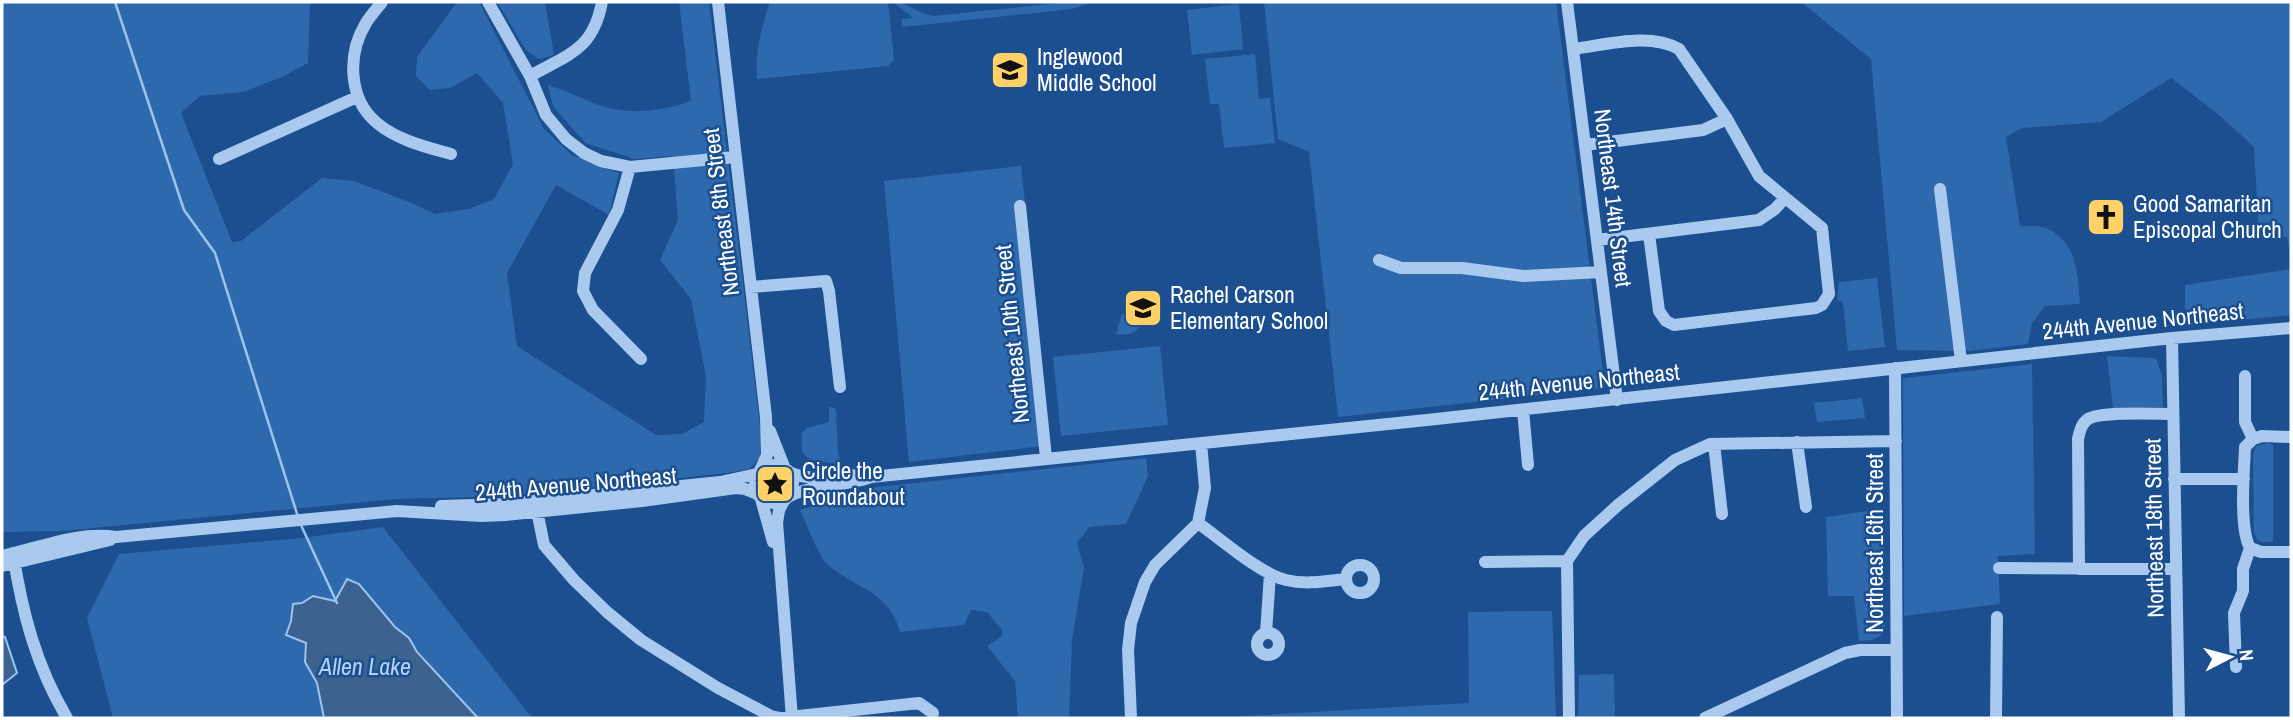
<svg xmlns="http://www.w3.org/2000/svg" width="2293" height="720" font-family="'Archivo Narrow',sans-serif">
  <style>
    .green { fill: #2e69ad }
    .water { fill: #3c6290; stroke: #9cc4f0; stroke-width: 2 }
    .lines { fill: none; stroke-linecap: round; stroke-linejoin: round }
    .stream { stroke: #9cc4f0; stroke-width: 2.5 }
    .minor { stroke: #a9c9ee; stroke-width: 12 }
    .labels { text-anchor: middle; stroke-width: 5; stroke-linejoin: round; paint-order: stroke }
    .poi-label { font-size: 23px; fill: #fff; stroke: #1b4f8f; text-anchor: start }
    .street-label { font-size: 23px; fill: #fff; stroke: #1b4f8f }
    .water-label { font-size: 24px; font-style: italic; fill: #b5d3f5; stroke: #1b4f8f }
  </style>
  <rect width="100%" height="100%" fill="#1b4f8f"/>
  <path class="green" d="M2,2H310L308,63L282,77L243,92L200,96L181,113L232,242L241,241L322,178L354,181L409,202L435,214L469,209L494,199L513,164L503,103L477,73L450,88L430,90L416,76L417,57L457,2H479L544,129L572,155L619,173L609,215L556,185L507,273L517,346L656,435L682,434L704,422L706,377L691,299L660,260L678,220L673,156L635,159L585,143L553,106L548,85C566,90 581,99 599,105C629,116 662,111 691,101L679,2H709L761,434L760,458L749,469L727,473L509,496L395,499L62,531L2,532Z
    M497,2H545L554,55L539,59L526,50Z
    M770,2H888L894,60L888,66L757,79C755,51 761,29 770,2Z
    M893,2C907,2 918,14 934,16L1070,2H1093L1072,9L902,27V19L913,18Z
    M1264,2H1556L1605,388L1338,417L1309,152L1278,139Z
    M1801,2H2291V262L2287,237L2259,238L2254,147L2218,114L2171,78L2101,122L2022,128L2006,137L2020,226C2028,227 2041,225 2048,229C2077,242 2078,276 2080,304L2045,306L2032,323L2028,344L1969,351L1897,350L1871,59Z
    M1239,4L1243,49L1192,55L1187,10Z
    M1255,54L1259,99L1270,98L1275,143L1224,148L1219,104H1210L1205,59Z
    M1021,166L1051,445L909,462L884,181Z
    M2291,269V315L2192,325L2185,308V285Z
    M1877,278L1885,347L1848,351L1843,302L1837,300L1839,282Z
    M1144,300C1150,319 1138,339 1116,334L1122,314H1131L1134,304Z
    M1160,346L1168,425L1061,436L1053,357Z
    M2107,356L2152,358L2157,360L2162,377L2163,407L2113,408Z
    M2032,364L2035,554L1998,556L2000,604L1904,616L1903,378Z
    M1862,398L1865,418L1817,422L1814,403Z
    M829,406L836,409L838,452L841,465L808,459L802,452V433L807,428L829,422Z
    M2268,443L2273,445V542H2262L2257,539L2254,532L2253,454L2256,446Z
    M1146,458L1148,476L1126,524L1089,527L1077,543L1084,567L1072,640L1069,718H1018L1015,681L987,646L1002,636V630L987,612L971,610L964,625L900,632C888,589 855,589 827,564C817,554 807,524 800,510L878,487Z
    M764 484a11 11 0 1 1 22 0a11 11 0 1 1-22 0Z
    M1883,509L1885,630C1878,641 1871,640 1859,641L1854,596H1828L1826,517Z
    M383,527L532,718H478L473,715C432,669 395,619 347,579L335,601L313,596L302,603L286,635L306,643L305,662L317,683L324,718H113L87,618L119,554L302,538Z
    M1552,611L1556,718H1212L1469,703L1468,612Z
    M1614,674L1615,718H1578L1579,675Z"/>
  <path class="water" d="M347,579L359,584L395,627L409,638L417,652L478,718H324L317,683L305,662L306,643L286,635L291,621L293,604L302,603L313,596L335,601Z
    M2,636L5,637L17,673L2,685Z"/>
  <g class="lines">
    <path class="stream" d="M115,2L184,210L215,253L298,517
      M300,523L337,603"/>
    <path class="minor" d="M382,2C377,9 370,16 366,23C347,54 348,99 377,123C397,140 426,147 451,154
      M488,2L530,76L546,115L566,139L584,153L601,161L630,167L735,157
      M718,2L766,417L767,455L760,471
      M1567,2L1617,400
      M1573,49C1606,45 1649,32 1679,49L1727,119L1759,176L1822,228L1829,294L1822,305L1816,308L1674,325L1666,321L1659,311L1649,234
      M530,76C569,54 593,50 602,2
      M1585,145L1703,130L1727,119
      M219,159L357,97
      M630,167L618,210L585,273L583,291L593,310L641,359
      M1940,189L1961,361
      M1020,206L1046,458
      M1597,240L1759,220L1775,209L1785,198
      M1379,260L1401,268H1462L1523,276L1601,272
      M751,287L826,281L829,291L840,387
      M2172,338L2179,718
      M1895,368L1897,718
      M1523,410L1528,465
      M770,431L785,469
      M2253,439L2262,436L2291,437
      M1797,442L1806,507
      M1714,444L1722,514
      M760,470C767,465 774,463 782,467C807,479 783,497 779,511C778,515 778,519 777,522L792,718
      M789,472C814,484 841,472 867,476
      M2174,479H2244
      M754,486C758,501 771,507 785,500
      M788,497C814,483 844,487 871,477L1427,420L2172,338L2291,328
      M761,499L773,542
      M535,501L544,545L574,580L607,612L641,640L718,688L771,716L780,718L919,703L933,713
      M441,506L507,504L720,482L757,474
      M1198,523C1221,539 1260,574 1286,580C1306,585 1326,581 1346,579
      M2250,548L2261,552H2291
      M13,553C22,612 36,666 67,718
      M2,556C39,548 78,531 116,537L397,511L481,516L506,515L642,501L736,488L745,489L757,494
      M1485,562L1567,561
      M1346 579a14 14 0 1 1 28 0a14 14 0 1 1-28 0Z
      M2,566L110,540
      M1999,568L2176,569
      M2079,569L2078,439C2080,431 2081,424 2088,419C2102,411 2155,414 2173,414
      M1266,633L1270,574
      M1257 644a11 11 0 1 1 22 0a11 11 0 1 1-22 0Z
      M2236,667L2234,613L2243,591V569L2250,548C2239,528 2244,472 2245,447L2253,439L2245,422V376
      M1131,718L1128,650L1131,623L1145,582L1155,565L1198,523L1205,488L1201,443
      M1569,718L1567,561L1584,536L1618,505L1675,460L1710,444L1896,441
      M1705,718L1845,653L1860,650H1896
      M1996,718L1997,617"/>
  </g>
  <defs>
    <g id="school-square" transform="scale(2.0125)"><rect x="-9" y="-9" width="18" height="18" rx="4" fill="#ffd166" stroke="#1b4f8f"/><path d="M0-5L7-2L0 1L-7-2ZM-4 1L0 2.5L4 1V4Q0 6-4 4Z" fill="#111"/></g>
    <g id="church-square" transform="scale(2.0125)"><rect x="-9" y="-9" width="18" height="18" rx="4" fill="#ffd166" stroke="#1b4f8f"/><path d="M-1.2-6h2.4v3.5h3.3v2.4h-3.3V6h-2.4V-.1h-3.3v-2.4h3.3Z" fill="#111"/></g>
    <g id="sight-square" transform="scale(2.0125)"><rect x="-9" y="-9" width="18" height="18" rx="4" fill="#ffd166" stroke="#1b4f8f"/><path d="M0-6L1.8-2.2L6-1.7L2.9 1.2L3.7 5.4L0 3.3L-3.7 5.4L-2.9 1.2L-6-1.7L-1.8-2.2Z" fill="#111"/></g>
  </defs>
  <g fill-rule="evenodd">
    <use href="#school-square" x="1010" y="70"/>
    <use href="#church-square" x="2106" y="217"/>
    <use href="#school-square" x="1143" y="308"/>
    <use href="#sight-square" x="775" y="484"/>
  </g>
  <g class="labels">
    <g class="poi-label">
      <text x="1037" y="65">Inglewood<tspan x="1037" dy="26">Middle School</tspan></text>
      <text x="2133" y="212">Good Samaritan<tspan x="2133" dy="26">Episcopal Church</tspan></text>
      <text x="1170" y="303">Rachel Carson<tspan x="1170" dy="26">Elementary School</tspan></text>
      <text x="802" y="479">Circle the<tspan x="802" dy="26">Roundabout</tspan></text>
    </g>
    <g class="street-label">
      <text transform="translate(1613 198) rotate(83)" y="8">Northeast 14th Street</text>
      <text transform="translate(721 212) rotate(-97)" y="8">Northeast 8th Street</text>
      <text transform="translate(2143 321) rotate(-6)" y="8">244th Avenue Northeast</text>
      <text transform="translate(1012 334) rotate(-96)" y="8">Northeast 10th Street</text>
      <text transform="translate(1579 382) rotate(-6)" y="8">244th Avenue Northeast</text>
      <text transform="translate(576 484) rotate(-5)" y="8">244th Avenue Northeast</text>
      <text transform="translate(2154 528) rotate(-91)" y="8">Northeast 18th Street</text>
      <text transform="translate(1875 543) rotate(-90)" y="8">Northeast 16th Street</text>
    </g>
    <g class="water-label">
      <text x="365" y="675">Allen Lake</text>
    </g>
  </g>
  <rect width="2293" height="720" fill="none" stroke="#ffffff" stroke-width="7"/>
  <g transform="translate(2230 657) rotate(84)" stroke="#1b4f8f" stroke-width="5" paint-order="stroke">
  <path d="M0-5L12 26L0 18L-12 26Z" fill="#ffffff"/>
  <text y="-10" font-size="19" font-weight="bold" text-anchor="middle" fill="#ffffff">N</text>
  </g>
</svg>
